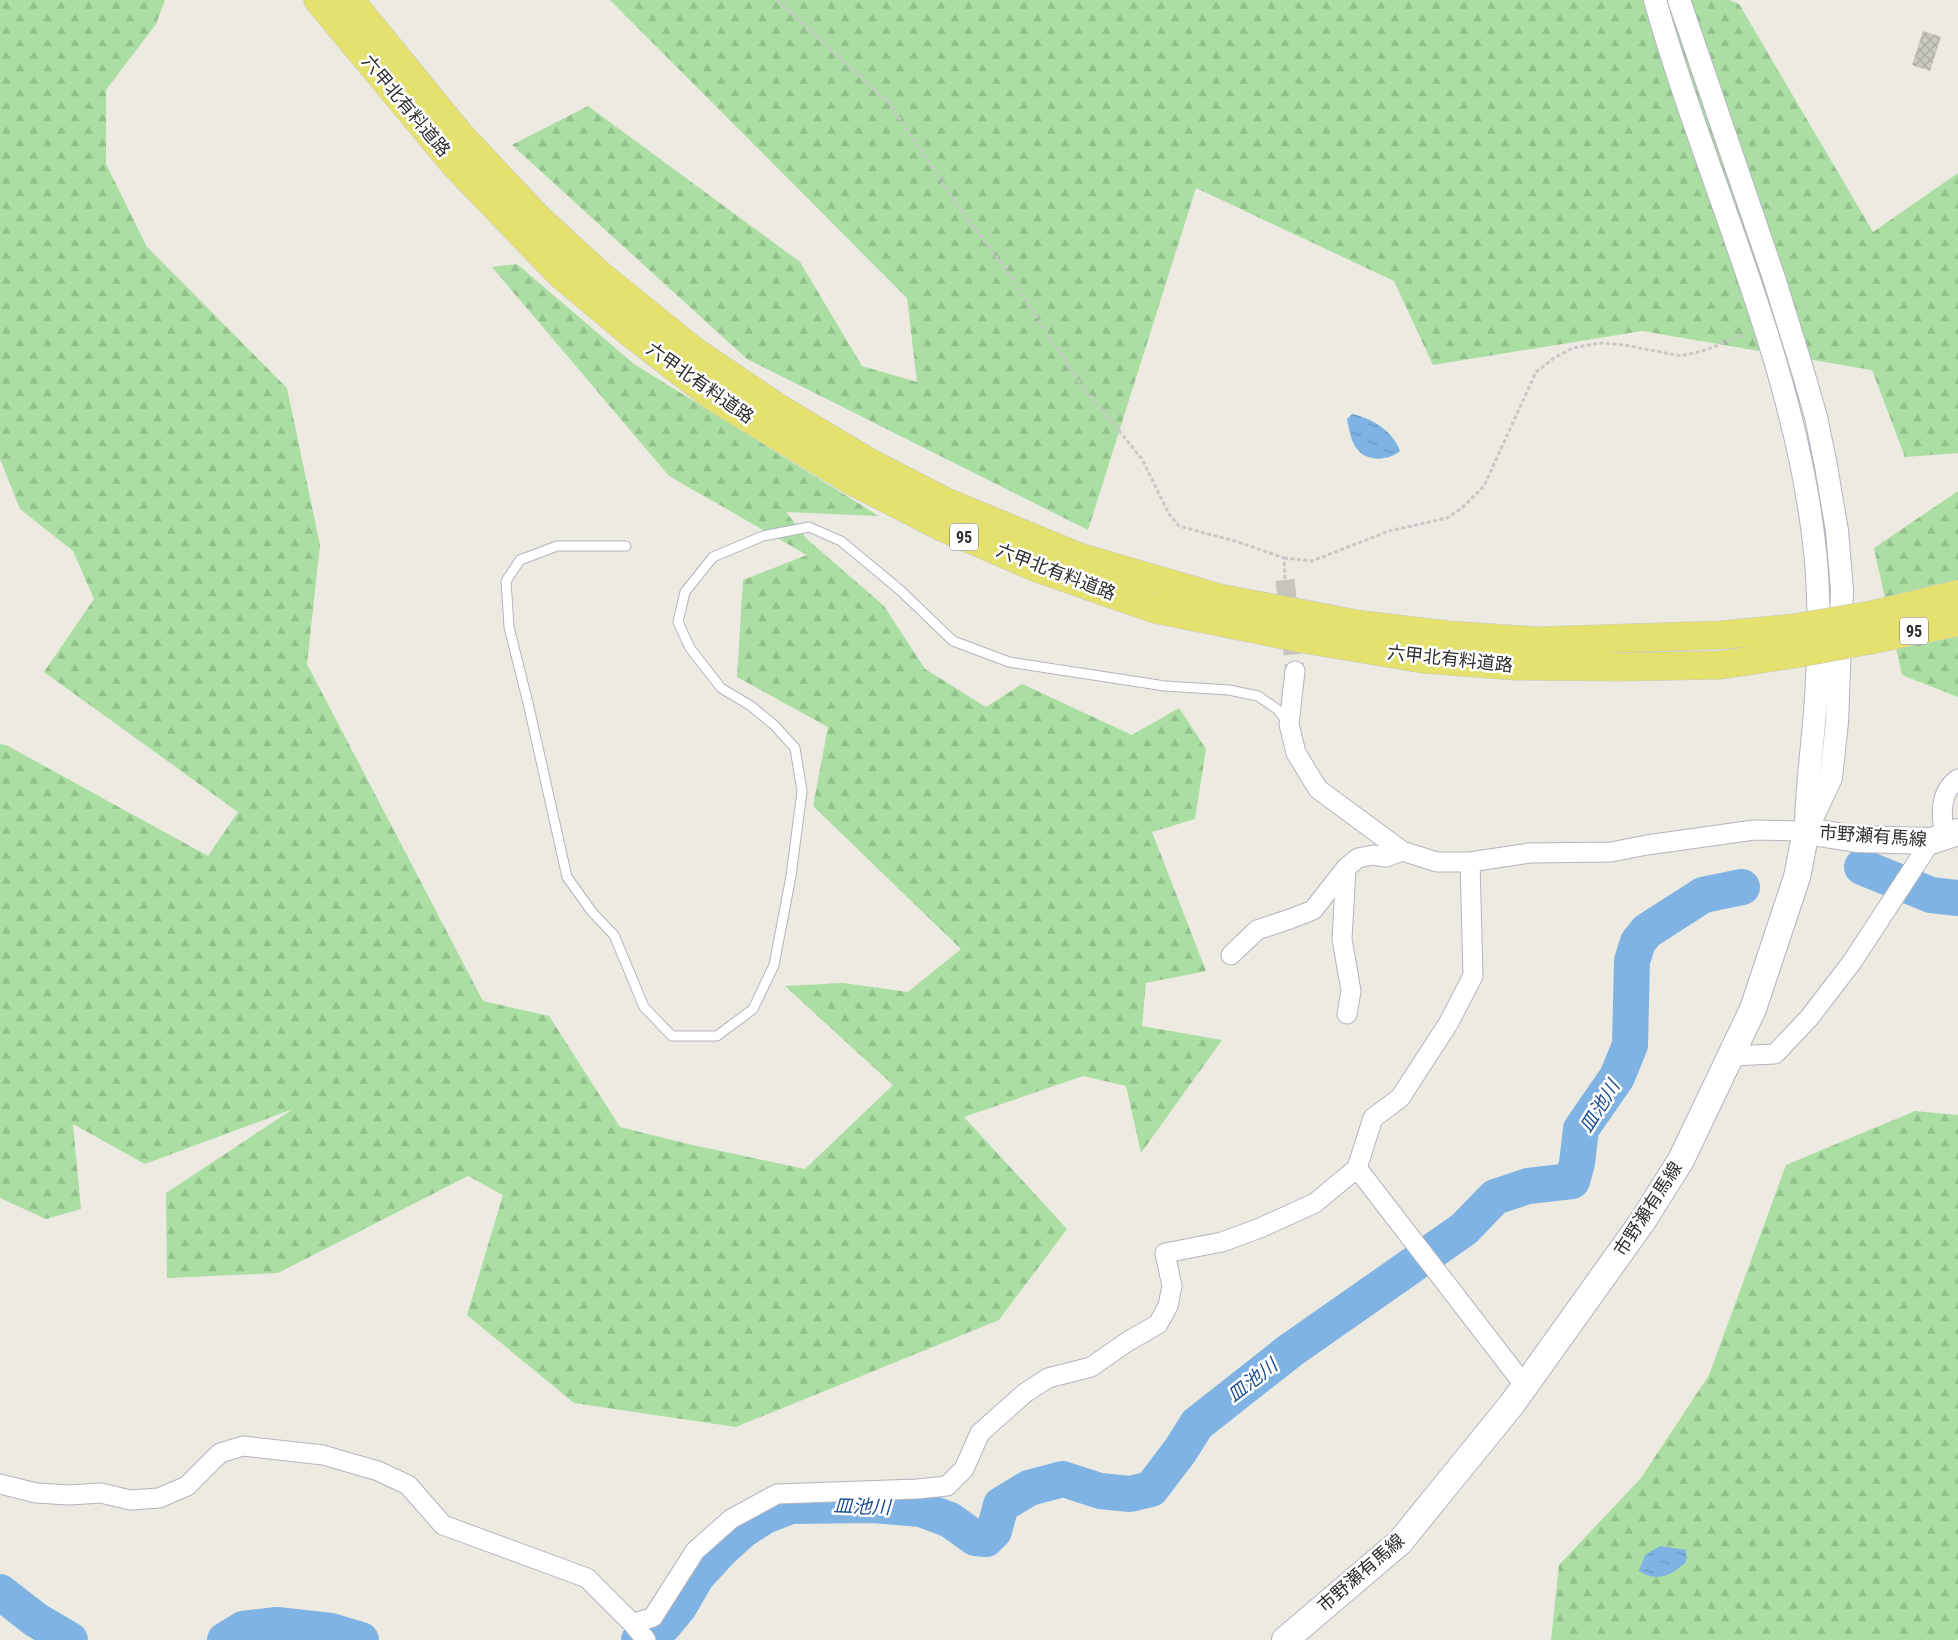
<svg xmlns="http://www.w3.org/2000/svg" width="1958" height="1640" font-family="'Roboto Condensed','Noto Sans JP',sans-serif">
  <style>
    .forest { fill: url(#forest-firs) }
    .water { fill: url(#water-ripples) }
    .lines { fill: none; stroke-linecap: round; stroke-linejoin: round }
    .river { stroke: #7fb3e4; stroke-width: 36 }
    .building { fill: url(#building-cross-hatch) }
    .minor-tunnel { stroke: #c7c4bd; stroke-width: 19; stroke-dasharray: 19 9; stroke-linecap: butt }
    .service-casing { stroke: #b4b4bf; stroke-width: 11 }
    .minor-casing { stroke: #b4b4bf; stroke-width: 21 }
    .tertiary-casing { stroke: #b4b4bf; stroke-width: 24 }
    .secondary-casing { stroke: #b4b4bf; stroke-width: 28 }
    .primary-casing { stroke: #c8c8c8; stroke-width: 29 }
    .path { stroke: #c8c8c8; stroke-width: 3; stroke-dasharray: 4 2.5; stroke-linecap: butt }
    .service { stroke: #fff; stroke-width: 9 }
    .minor { stroke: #fff; stroke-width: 19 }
    .tertiary { stroke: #fff; stroke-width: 22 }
    .secondary { stroke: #fff; stroke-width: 26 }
    .primary { stroke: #e4e16f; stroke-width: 28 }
    .primary-bridge-casing { stroke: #c8c8c8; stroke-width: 29; stroke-linecap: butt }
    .primary-bridge { stroke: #e4e16f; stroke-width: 28 }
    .labels { text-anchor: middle; stroke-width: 5; stroke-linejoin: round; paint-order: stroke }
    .shield { fill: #fff; stroke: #6c6c6c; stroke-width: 1 }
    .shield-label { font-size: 16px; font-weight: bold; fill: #2d2d2d }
    .street-label { font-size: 18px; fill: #2d2d2d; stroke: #fff }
    .water-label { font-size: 19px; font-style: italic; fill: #1b5093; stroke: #fff }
  </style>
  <defs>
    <pattern id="forest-firs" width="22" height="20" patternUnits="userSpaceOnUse" patternTransform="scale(1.25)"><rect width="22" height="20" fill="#aadea3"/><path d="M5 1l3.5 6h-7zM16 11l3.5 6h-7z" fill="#93bf8d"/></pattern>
    <pattern id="water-ripples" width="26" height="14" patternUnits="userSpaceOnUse" patternTransform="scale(1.25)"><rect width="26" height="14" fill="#7fb3e4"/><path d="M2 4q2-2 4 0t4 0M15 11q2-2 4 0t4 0" fill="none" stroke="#6892b9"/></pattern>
    <pattern id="building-cross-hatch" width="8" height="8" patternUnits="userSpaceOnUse" patternTransform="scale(1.25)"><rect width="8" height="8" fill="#c9c8bf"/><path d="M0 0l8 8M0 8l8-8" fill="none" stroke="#adaca4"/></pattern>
  </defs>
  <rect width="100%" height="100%" fill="#edeae1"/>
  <path class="forest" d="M0,0H165L156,24L106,90V164L147,247L287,388L320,545L307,664L483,1001L549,1016L620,1127L688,1144L805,1169L893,1085L785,986L843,983L908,992L961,949L813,806L828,727L737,677L743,580L807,555L669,476L492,267L517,264L634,364L879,516L786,512L807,539L884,606L925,669L986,707L1022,684L1132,735L1179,708L1206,749L1195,819L1152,832L1206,971L1146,983L1142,1026L1222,1040L1141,1153L1126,1086L1083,1076L964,1117L1067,1229L999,1320L736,1427L574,1403L467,1315L503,1195L468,1176L278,1273L167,1278L166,1193L293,1109L145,1164L73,1124L81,1209L46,1219L0,1198V744L6,745L208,856L238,812L44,672L94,599L73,551L20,509L0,459Z
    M610,0H1729L1739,4L1873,232L1958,173V453L1905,457L1872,370L1642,331L1433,365L1394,281L1196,188L1088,530L747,359L512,145L588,106L800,262L862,366L917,382L907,298Z
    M1958,491V697L1902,675L1874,548Z
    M1915,1111L1958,1115V1640H1551L1559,1565L1641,1478L1709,1375L1786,1165Z"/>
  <path class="water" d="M1352,414C1372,418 1393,431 1400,451C1389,461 1366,462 1357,449C1351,442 1349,429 1347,419Z
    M1660,1546L1686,1550V1562C1672,1575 1657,1583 1639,1571L1645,1555Z"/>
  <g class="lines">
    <path class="river" d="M1862,867L1931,895L1958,898
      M0,1592L36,1620L70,1640
      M225,1640L243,1629L277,1625L331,1631L361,1640
      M639,1640L664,1625L679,1607L697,1576L720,1551L743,1530L765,1516L791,1506L872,1505L921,1509L950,1520L975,1538L986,1539L994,1531L1001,1505L1029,1488L1063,1479L1100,1491L1130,1494L1151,1489L1180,1451L1197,1424L1291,1350L1464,1229L1495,1197L1528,1186L1572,1181L1577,1163L1581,1129L1617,1077L1630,1045L1632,961L1638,942L1647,931L1703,895L1742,887"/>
  </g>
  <path class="building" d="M1923,31L1941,37L1930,71L1912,65Z"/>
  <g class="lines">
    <path class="minor-tunnel" d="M1285,580L1295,671"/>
    <g class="service-casing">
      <path id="service" d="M626,546H557L520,560L506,581L509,627L528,703L567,877L592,912L614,935L644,1007L672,1036H717L753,1009L774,965L791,876L802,791L795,748L774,725L751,706L721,688L690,648L678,622L685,592L713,557L763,536L809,527L841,541L900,590L953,641L1009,662L1165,686L1229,690L1258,696L1277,709L1287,722"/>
    </g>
    <g class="minor-casing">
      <path id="minor" d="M1295,671L1289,724L1296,753L1318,789L1402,851L1437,862H1470L1530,853L1611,852L1647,845L1754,830L1806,831
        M1945,836C1941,816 1939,792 1958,779
        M1346,868L1342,939L1351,991L1347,1014
        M1231,955L1257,930L1290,919L1313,910L1346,868L1358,858L1373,855L1386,857L1402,851
        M1732,1056L1775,1054L1809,1018L1852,962L1931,841
        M1357,1168L1525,1386
        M0,1484L36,1493L69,1495L101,1493L130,1500L159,1498L187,1486L220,1453L243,1446L323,1455L378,1471L408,1485L443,1525L587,1578L633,1624L646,1640
        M633,1624L653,1617L695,1551L731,1519L777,1494L917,1489L947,1486L964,1469L980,1433L1025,1393L1048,1378L1091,1367L1127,1342L1158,1324L1168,1306L1172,1286L1165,1253L1222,1242L1260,1228L1315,1203L1357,1168L1373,1118L1400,1098L1448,1024L1473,976L1470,862"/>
    </g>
    <g class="tertiary-casing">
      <path id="tertiary" d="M1655,0C1706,181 1792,354 1814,542C1821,598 1819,657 1815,712C1812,750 1807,786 1806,823
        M1679,0L1774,278L1801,365L1816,417L1826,466L1837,531L1842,590L1837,722L1831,778L1806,831"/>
    </g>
    <g class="secondary-casing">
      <path id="secondary" d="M1285,1640L1400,1542L1512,1404L1642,1222L1681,1160L1753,1009L1797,877L1806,831L1856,839L1931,841L1958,832"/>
    </g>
    <g class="primary-casing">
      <path id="primary" d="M318,0L455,165L560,274L629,332L712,396L852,481L944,528L1037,568L1155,609L1304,639L1423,659L1515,666L1619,667L1721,665L1794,654
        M350,0L460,135L538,218L600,275L694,351L780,409L872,464L946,502L1079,557L1219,598L1362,625L1448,635L1538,641L1722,635L1794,628
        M1871,615L1958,594
        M1870,640L1958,622"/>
    </g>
    <path class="path" d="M777,0L889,103L962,212L1005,268L1076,378L1142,459L1169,514L1179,526L1238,542L1284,558L1285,580
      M1284,558L1312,561L1389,531L1447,518L1462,508L1484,486L1536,372L1554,358L1573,348L1599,343L1625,345L1681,356L1706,350L1745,334"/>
    <use href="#service" class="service"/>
    <use href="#minor" class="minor"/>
    <use href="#tertiary" class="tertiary"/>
    <use href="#secondary" class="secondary"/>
    <use href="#primary" class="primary"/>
    <g class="primary-bridge-casing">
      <path id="primary-bridge" d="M1794,628L1871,615
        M1794,654L1870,640"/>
    </g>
    <use href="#primary-bridge" class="primary-bridge"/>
  </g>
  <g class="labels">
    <g class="shield">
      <rect x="950" y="523.5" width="28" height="27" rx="4"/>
      <rect x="1900" y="617.5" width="28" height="27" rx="4"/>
    </g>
    <g class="shield-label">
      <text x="964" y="543">95</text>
      <text x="1914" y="637">95</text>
    </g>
    <g class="street-label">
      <text transform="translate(406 106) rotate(50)" y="6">六甲北有料道路</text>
      <text transform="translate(700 383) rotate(35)" y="6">六甲北有料道路</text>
      <text transform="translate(1056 572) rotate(21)" y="6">六甲北有料道路</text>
      <text transform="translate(1450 659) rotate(6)" y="6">六甲北有料道路</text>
      <text transform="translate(1873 836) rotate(4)" y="6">市野瀬有馬線</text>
      <text transform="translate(1648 1209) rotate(-57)" y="6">市野瀬有馬線</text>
      <text transform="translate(1361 1573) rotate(-41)" y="6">市野瀬有馬線</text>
    </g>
    <g class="water-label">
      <text transform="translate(1599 1106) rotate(-58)" y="7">皿池川</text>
      <text transform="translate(1252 1380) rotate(-38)" y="7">皿池川</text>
      <text transform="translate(862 1506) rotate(2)" y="7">皿池川</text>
    </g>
  </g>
</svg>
